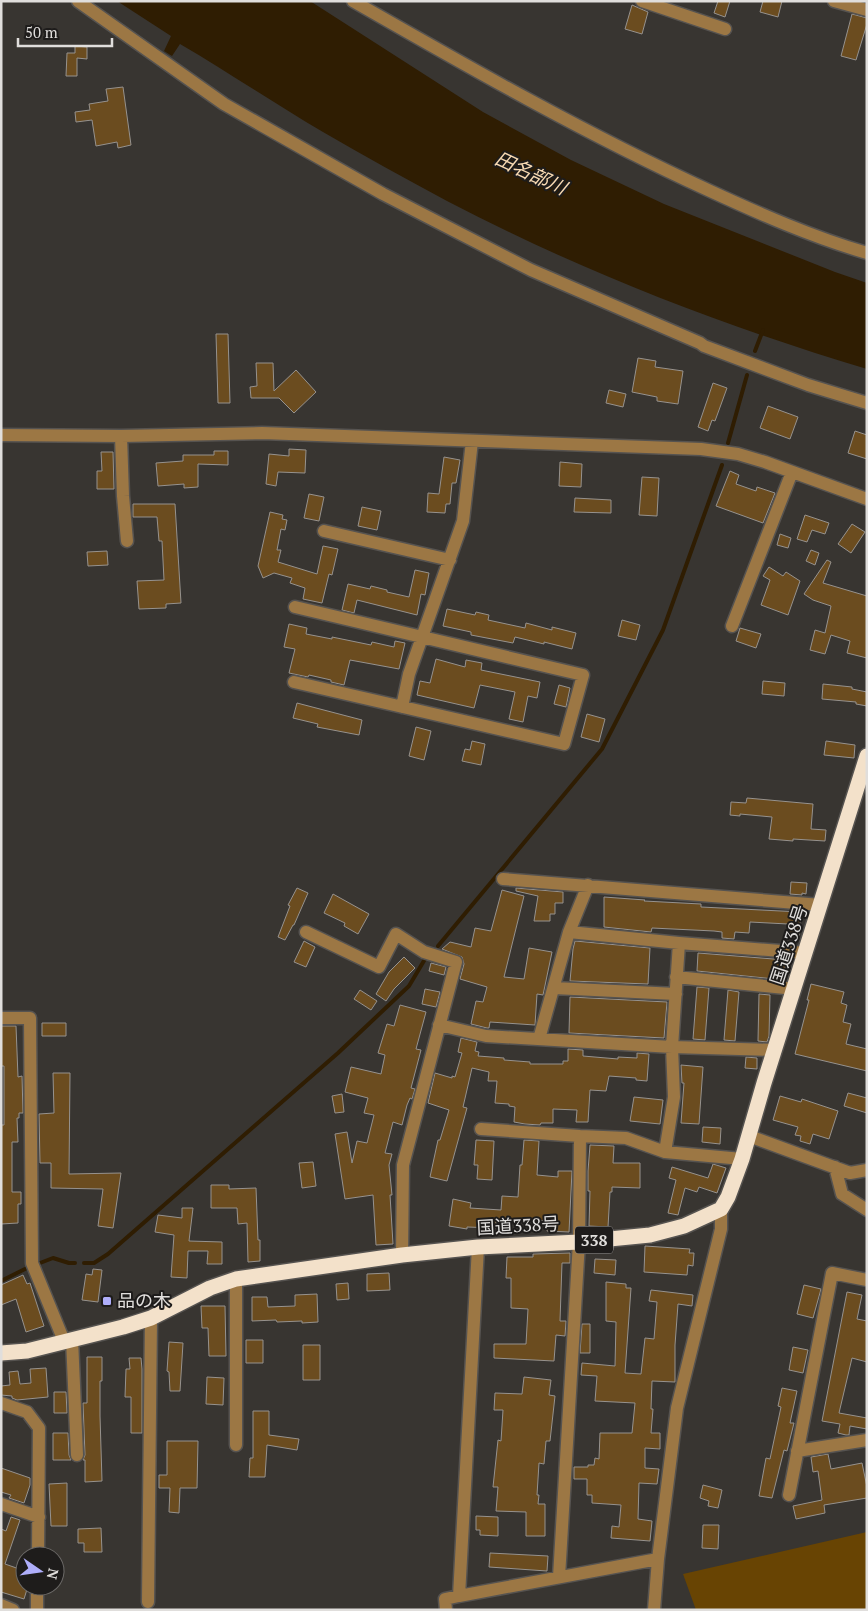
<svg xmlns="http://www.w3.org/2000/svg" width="868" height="1611" font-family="'PT Serif','Noto Sans JP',serif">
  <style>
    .green { fill: #684403 }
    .water { fill: #2f1d02 }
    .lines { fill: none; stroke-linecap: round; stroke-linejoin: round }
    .stream { stroke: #2f1d02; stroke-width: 4 }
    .building { fill: #6b4c1f; stroke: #96928e }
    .minor-casing { stroke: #565350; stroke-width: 15 }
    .highway-casing { stroke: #565350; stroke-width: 18 }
    .minor { stroke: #9c7744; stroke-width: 12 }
    .highway { stroke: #f3e1ca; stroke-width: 15 }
    .poi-dot { fill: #afaefa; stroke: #1e1c1b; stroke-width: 2 }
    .labels { text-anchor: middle; stroke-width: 4; stroke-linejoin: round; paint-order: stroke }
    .shield { fill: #1e1c1b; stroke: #a6a4a2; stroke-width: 1 }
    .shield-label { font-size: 16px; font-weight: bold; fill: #e0dedc }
    .street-label { font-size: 18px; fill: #e0dedc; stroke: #1e1c1b }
    .poi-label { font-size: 18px; fill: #e0dedc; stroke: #1e1c1b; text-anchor: start }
    .water-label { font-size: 19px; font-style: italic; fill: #f7d9b2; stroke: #1e1c1b }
  </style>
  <rect width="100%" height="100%" fill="#383531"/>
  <path class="green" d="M867,1532V1610H696L683,1574Z"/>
  <path class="water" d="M117,1H310L483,112L571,160L664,204L835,272L867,283V369C723,326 581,271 447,201C406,179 364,156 323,132C275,104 228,72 180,44L172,56L164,51L171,36Z"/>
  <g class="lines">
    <path class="stream" d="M755,351L763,330
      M728,443L747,375
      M438,946L602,749L663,630L722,465
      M40,1263L53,1258L69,1263H75
      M84,1263H94L108,1254L338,1053L409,986L425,959
      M1,1281L25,1269"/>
  </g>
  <path class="building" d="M718,1H730L725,17L714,13Z
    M763,1H782L778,17L760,12Z
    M632,5L648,12L642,34L625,29Z
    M852,14L867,18V24L856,60L841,56Z
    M75,46L87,47V59L77,58V76H66L67,53H75Z
    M123,87L131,145L118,148L117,142L96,146L92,120L76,122L75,112L90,110L89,104L108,101L106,89Z
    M216,334H228L230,403H218Z
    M638,358L656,361L655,367L683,371L678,404L657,401V397L632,392Z
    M256,363H273L274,391L296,370L316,392L294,413L279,398H251L250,387L257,386Z
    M713,383L727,388L715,421L712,420L708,431L698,427Z
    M609,390L626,394L623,407L606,403Z
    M768,406L798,417L790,439L760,428Z
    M855,431L867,435V459L848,453Z
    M289,449L306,450L305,473L278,472L276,486L266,484L269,454L289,456Z
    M214,451H228V465L198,464V487L184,488V484L158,486L156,463L183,461V455H214Z
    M101,452H113L114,489H97V471H102Z
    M444,457L460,460L456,483H452L450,504H446L445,513L427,512L428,493L439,494Z
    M560,462L582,464L581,487L559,486Z
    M730,471L739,475L736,484L756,491L757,487L775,493L763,523L716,506Z
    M642,477L659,478L657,516L639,515Z
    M309,494L324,497L319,521L304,518Z
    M575,498L611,500V513L574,512Z
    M133,504H175L181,603L166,604V608L139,609L137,581L164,580L162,541H159L157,517H133Z
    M362,507L381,511L377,530L358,526Z
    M270,512L283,515L282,519L287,520L285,530L281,529L277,550H281L278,562L317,574L323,546L338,549L332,575L329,574L322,603L303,599L305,588L290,583L292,578L274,573L263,578L258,566Z
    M805,515L829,523L825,534L812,530L807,542L797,539Z
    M852,524L865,532L851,553L838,544Z
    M780,534L791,538L788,548L777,545Z
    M811,550L819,553L815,565L806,561Z
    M107,551L108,565L88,566L87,552Z
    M827,560L831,562L823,583L867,596V658L847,653L850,641L831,635L825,654L810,650L815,630L825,633L831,606L813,600L804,594Z
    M769,567L783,576L786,572L800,581L788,615L761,605L770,580L763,576Z
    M415,570L429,573L425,595L421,594L417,615L357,600L354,613L342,610L348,584L370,589L371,586L387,590V592L409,597Z
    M447,609L475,615L476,612L489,615L488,620L525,628L526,623L552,630V627L576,633L572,649L544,642V644L515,637L513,643L471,635V632L443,626Z
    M622,620L640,625L636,640L618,636Z
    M289,624L307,628L306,634L332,639V637L371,645L372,642L394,647L395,641L405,643L399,669L350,660L344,685L331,682V680L309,675L308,677L289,673L295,649L284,647Z
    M740,628L761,634L756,648L736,641Z
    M436,659L465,667L466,660L482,663L481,670L540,682L537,698L528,696L523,722L509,719L515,692L480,685L474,708L417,695L420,681L430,683Z
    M763,681L785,683L784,696L762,694Z
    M823,684L852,687V689L867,692V706L856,704V702L822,699Z
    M559,685L570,688L566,707L554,704Z
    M297,703L362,720L359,735L317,727L318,724L293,718Z
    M587,714L605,719L599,742L581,737Z
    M416,727L431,731L424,760L409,756Z
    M472,741L485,744L481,765L462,761L465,749L470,750Z
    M826,741L855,745L854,758L824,755Z
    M747,798L813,804L811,829L826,830L825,841L793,839V841L769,839L772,817L740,814V816L730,815L731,802L746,803Z
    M791,882L807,883L806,894L802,893V895L790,894Z
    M297,888L308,893L294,925H293L285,940L278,937L290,906L288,905Z
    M516,888L563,892V903H555V914H550V921H534L538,896L516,891Z
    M502,890L524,896L504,977L524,979L529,948L552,952L543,995L537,994L535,1025L490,1022L489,1028H487L471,1024L476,1001L483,1002L487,987L460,979L464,964L462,957L442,949L450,942L471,947L475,928L491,931Z
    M333,894L369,914L358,934L344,926L345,923L324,913Z
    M604,897L645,900L644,901L701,904V907L801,912L799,936L787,935L788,924L750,922L749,933L735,932L734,939L722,938V932L714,931L652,928L651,932L604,927Z
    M304,941L315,947L306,967L294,962Z
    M575,941L650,948L648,984L570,981L573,949Z
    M698,953L786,960L784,980L697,971Z
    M404,957L415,968L394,989L386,1001L376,994L389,972Z
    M431,963L446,967L444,975L429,971Z
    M811,984L844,992L841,1003L847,1005L843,1022L851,1024L846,1044L867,1049V1071L795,1054L809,1000H807Z
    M697,987L709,988L705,1040L693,1039Z
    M425,989L440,992L436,1007L422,1004Z
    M360,990L377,1001L371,1010L354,999Z
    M728,990L739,992L735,1041L724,1040Z
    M759,994L770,995L769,1036L767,1042L758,1041Z
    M570,997L667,1002L664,1038L569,1033Z
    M400,1005L426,1012L416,1049L421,1050L411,1088L415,1089L412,1099L410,1098L407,1105L402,1125L393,1122L385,1153L392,1154L389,1165L392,1195H390L393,1244L376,1245L373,1195L345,1199L335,1134L347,1132L352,1163L357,1141L367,1143L374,1115L364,1113L368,1098L345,1092L351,1067L381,1074L385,1055L378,1053L387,1024L394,1026Z
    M42,1023H66V1036H42Z
    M1,1026H16L18,1077L22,1076L23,1113H19V1118H17L18,1142H12V1192H21V1204H18V1223L1,1224V1125H4V1066H1Z
    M461,1038L477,1042L475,1051L479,1052L478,1056L504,1058V1060L530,1062V1064H563V1061H568V1049L583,1050V1056L618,1059V1057L637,1058V1053L649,1054L647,1081L636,1080V1078L609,1076L606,1091L590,1090L588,1122H576L577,1110L553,1109V1123H541L540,1125L525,1124L514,1122L515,1107L509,1106V1104L495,1103L497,1081H488L489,1072L472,1068L463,1107L467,1108L447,1181L430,1177L438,1140H440L449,1110L428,1103L435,1073L452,1078V1076L455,1077L462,1053L458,1052Z
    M746,1057L757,1058V1069L745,1068Z
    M681,1065L703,1067L699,1124L681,1123L684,1083H682Z
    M53,1073H70L69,1174L121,1173L113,1228L98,1226L103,1189L51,1188V1163H40L39,1114L54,1113Z
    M848,1093L867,1098V1113L844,1106Z
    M342,1094L344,1112L335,1113L332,1096Z
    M780,1096L801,1102L802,1099L838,1111L829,1139L813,1134L810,1144L800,1141L801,1136L795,1135L798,1127L773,1120Z
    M634,1097L663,1100L660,1124L630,1121Z
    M703,1127L721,1128L720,1144L702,1142Z
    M476,1140L494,1141L492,1180L477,1179L478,1165H474Z
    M524,1140L539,1141L537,1175L558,1177V1171H572L569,1232L547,1231V1221L518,1219V1221L496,1220V1228L467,1227V1229L449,1226L453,1199L471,1203L470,1208L501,1210L502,1196L518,1197L520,1165H522Z
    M590,1145L614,1146L613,1163H640V1188L612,1187V1192H610L608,1227L589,1226L590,1191H588V1171Z
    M313,1162L316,1186L302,1188L299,1163Z
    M713,1164L726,1168L717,1193L699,1187L697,1192L685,1188L678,1215L668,1213L676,1180L669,1178L672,1167L708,1178Z
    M211,1185H229V1189L256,1188L258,1240H260V1261L248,1262L247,1223L238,1224L237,1208H211Z
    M182,1208H193L189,1241L222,1242V1264H207L208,1251H188L187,1278L171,1277L174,1235L155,1232L158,1215L182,1218Z
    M645,1246L690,1249L689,1253H694L693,1266L688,1265L687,1275L644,1272Z
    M570,1253V1263H562L560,1321H566L565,1336L556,1335L554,1361L494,1358V1344H526L528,1309L511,1308V1278H506L507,1257H533V1254Z
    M595,1259L616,1260L615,1275L594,1273Z
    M93,1269L102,1270L98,1302L82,1300L86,1274L92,1275Z
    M389,1273L390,1290L367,1291V1274Z
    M23,1275L27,1284L30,1283L44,1326L26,1332L16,1299L1,1305V1285Z
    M606,1282L626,1284V1288H631L625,1373L641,1374L645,1338L654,1339L657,1302L649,1301L651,1290L693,1295L692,1306L678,1304L675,1345V1382L652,1381L651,1409H653L651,1433H660V1449L645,1448V1468L659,1469L657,1484L639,1483L638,1519L652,1521L650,1541L611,1538L612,1526L619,1527L621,1505L592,1503V1495H587V1479H574V1467H588V1465H594L595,1458L599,1459L600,1433H632L635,1403L595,1401L597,1376L581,1375L582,1363L615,1366L616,1322L606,1321Z
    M348,1283L349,1299L337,1300L336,1284Z
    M804,1285L821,1289L813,1318L797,1314Z
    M847,1292L862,1295L857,1319L867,1321V1362L852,1358L839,1413L867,1418V1429L850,1426L849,1435H846L838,1433L840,1424L822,1421Z
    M317,1294L318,1322L302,1323V1321L277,1322L276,1320L252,1321V1297H267L268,1307L295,1306V1295Z
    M201,1306H225L226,1356H209L208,1328H202Z
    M582,1324H590V1353H580Z
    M246,1340H263V1363H246Z
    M169,1342L183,1343L180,1391H170L169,1372L167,1371Z
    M303,1345H320V1380H303Z
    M793,1347L808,1350L803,1373L789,1370Z
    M87,1357H102V1381H100V1416L102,1481L85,1482V1460H83L85,1455L83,1403H87Z
    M129,1358H141L142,1369V1433H131V1397H125L126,1369H130Z
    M46,1368L48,1397L17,1400L12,1398V1396L1,1395V1386L10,1385L9,1372L18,1371L20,1384L31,1383L30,1369Z
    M207,1377L224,1378L223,1405L206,1404Z
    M524,1377L551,1380L549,1395L555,1396L550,1441H546L544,1464L539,1463L537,1495H539L538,1504H545V1536H526V1512L496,1511L498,1487H493L498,1440L501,1441L503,1410H494L495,1393L522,1394Z
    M782,1388L797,1391L790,1423H794L787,1451L784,1450L772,1498L759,1496L766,1458L770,1459L781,1407L778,1406Z
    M54,1392H66L67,1413H54Z
    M253,1411H269V1435L299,1439L297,1450L267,1445L265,1477H249L250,1458H253Z
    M53,1433H68L69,1455L71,1460H53Z
    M167,1441H198L197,1488H180L179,1513L169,1512L170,1488H159V1475H167Z
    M828,1454L831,1469L862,1463L867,1487V1498L824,1505L825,1513L796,1519L793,1506L822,1500L818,1471L813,1472L811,1457Z
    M1,1468L30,1478V1485L24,1503L9,1498L11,1495L1,1492Z
    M67,1483V1526H51L49,1484Z
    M703,1485L722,1490L718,1508L708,1506L709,1501L700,1498Z
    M476,1516L498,1517V1536L480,1535V1530H476Z
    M11,1517L20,1520L5,1564L25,1571V1586H28L24,1599L1,1592V1529L6,1531Z
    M703,1525H719L718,1549L702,1548Z
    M101,1528L102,1552H84V1543H78V1529Z
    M490,1553L548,1556L547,1571L489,1567Z"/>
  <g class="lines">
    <g class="minor-casing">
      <path id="minor" d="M78,1L224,104L383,194L531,270L700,343L704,346L808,385L867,403
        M353,1C470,68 586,134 708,190C760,214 812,237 867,253
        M642,1L725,29
        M834,1L867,10
        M1,435L121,436L262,433L701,449L738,454L765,462L867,499
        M121,436L123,496L127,541
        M324,531L450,560
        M732,626L792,472
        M294,682L564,744L583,675L295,607
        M402,707L409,674L463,521L472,441
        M503,879L821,905
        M306,932L379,967L396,934L424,952L456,962L403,1165L402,1255
        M569,932L679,943L806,953
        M676,977L795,989
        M554,988L676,994
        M1,1018H30L32,1263L64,1341
        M439,1025L486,1036L672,1047L775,1050
        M539,1039L569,932L588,885
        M481,1129L580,1136L626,1138L665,1152L742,1159
        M749,1136L850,1173L867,1170
        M665,1152L674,1097L672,1047L679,943
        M835,1167L842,1194L867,1210
        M72,1339L77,1455
        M1,1403L27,1412L39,1428L38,1556
        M236,1445V1279
        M797,1451L867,1440
        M789,1495L832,1273L867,1280
        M1,1504L39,1517
        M559,1577L579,1242L580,1136
        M459,1596L478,1247
        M148,1602L151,1318
        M1,1605L13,1610
        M37,1610V1586
        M446,1610L445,1599L459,1596L658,1559
        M654,1610L658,1559L677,1408L721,1229V1209"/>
    </g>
    <g class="highway-casing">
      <path id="highway" d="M1,1353L27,1351L123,1327L151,1318L210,1288L236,1279L402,1255L478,1247L579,1242L650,1235L684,1226L721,1209L728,1197L742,1159L764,1083L867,756"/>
    </g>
    <use href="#minor" class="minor"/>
    <use href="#highway" class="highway"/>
  </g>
  <rect class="poi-dot" x="102" y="1296" width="10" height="10" rx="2.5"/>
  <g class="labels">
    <rect class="shield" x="575" y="1226.5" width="38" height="27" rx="4"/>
    <g class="shield-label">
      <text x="594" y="1246">338</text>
    </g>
    <g class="street-label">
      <text transform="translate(789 945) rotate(-72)" y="6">国道338号</text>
      <text transform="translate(518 1226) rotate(-3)" y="6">国道338号</text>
    </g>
    <g class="poi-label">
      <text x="117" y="1307">品の木</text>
    </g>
    <g class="water-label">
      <text transform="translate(531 173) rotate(25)" y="7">田名部川</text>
    </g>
  </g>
  <rect width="868" height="1611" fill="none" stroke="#e0dedc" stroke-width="5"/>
  <g transform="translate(40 1571) rotate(103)"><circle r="24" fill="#1e1c1b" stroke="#6c6a68"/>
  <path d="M0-4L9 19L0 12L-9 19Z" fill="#afaefa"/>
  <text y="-8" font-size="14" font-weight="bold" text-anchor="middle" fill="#e0dedc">N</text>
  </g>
  <path d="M18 38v8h94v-8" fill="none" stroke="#e0dedc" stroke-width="2.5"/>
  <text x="25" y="38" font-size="15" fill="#e0dedc" stroke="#1e1c1b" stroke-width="4" paint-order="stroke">50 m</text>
</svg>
